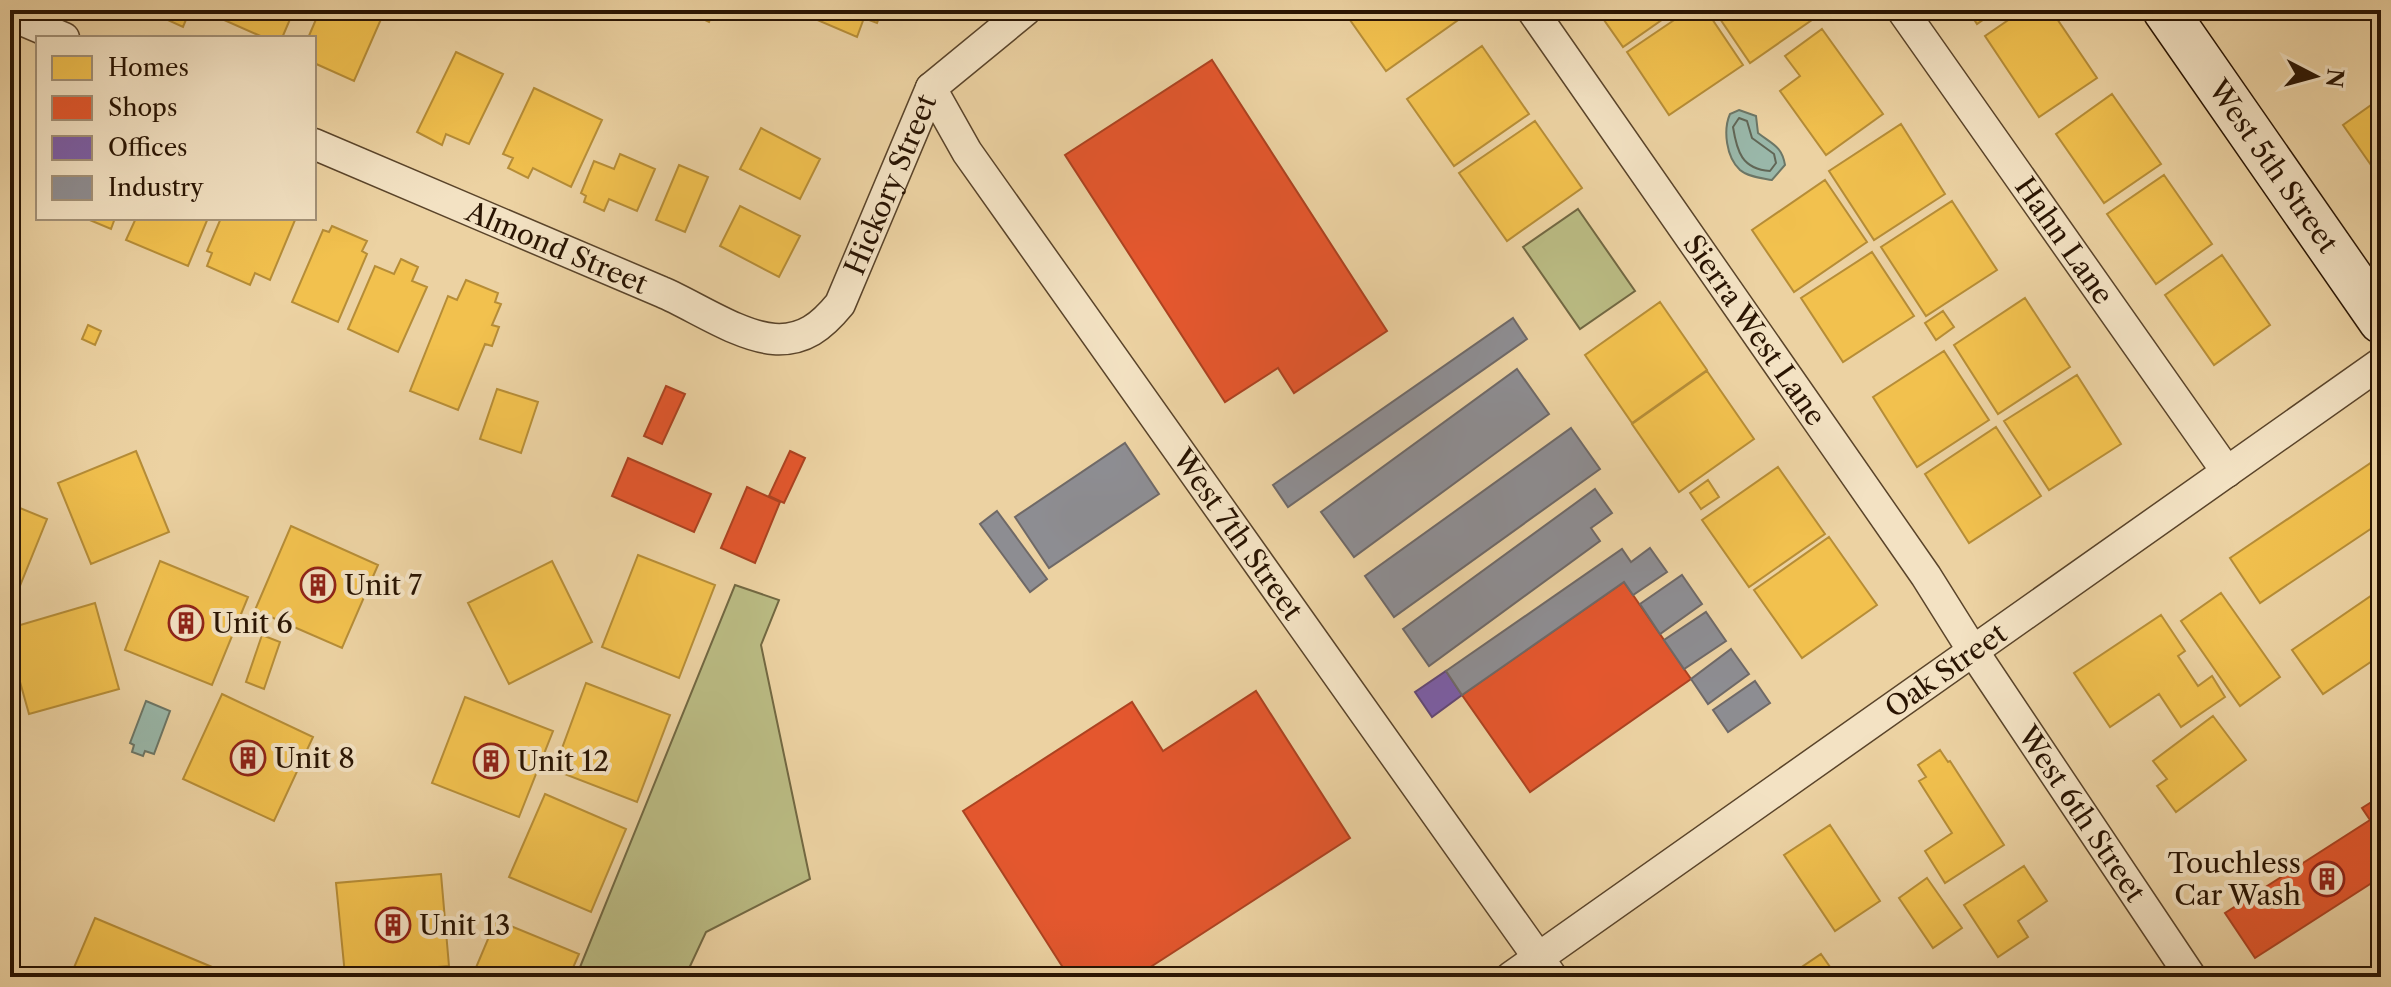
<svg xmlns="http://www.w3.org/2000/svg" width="2391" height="987" font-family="'Libre Caslon Text',serif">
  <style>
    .green { fill: #babb83; stroke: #726842; stroke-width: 2 }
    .water { fill: #99b7a9; stroke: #6c7666; stroke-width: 2 }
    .homes { fill: #f2c14e; stroke: #b68d37; stroke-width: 2 }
    .shops { fill: #e4572e; stroke: #ac4321; stroke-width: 2 }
    .offices { fill: #7b5ea7; stroke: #624876; stroke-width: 2 }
    .industry { fill: #8d8d92; stroke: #6f6967; stroke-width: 2 }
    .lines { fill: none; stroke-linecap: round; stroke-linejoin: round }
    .shore { stroke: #616656; stroke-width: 2 }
    .street-casing { stroke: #5a442a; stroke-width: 33 }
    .secondary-casing { stroke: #291402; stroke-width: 47 }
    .street { stroke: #f3e2c3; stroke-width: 30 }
    .secondary { stroke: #f3e2c3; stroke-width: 44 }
    .labels { text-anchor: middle; stroke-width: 8; stroke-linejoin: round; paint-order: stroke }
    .street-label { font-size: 28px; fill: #291402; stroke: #f3e2c3 }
    .poi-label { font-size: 28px; fill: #291402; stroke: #f3e2c3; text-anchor: start }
  </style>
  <rect width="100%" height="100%" fill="#ecd2a2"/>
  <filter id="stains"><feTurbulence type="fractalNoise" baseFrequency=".0025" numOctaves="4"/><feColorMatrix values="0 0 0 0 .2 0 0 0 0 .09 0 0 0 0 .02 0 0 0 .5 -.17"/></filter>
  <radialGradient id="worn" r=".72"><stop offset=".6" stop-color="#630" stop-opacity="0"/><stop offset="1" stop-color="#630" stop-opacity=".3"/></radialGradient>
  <path class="green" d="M1578,209L1635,291L1580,329L1523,247Z
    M735,585L779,600L761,645L810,879L706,932L685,977H576Z"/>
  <path class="water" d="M1739,110L1756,116L1758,133C1772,144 1782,146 1785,165L1772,180C1762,178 1748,177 1740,170C1726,157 1723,130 1730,114Z
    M146,701L170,711L154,754L145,751L143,756L132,752L134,745L130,743Z"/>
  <path class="homes" d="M146,10H190L183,27Z
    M228,10H294L282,38H265L224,20Z
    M320,10H385L354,81L314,63V38H308Z
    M684,10H714L709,22Z
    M819,10H882L877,23L864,18L857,37L815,19Z
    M1343,10H1455L1461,18L1386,71Z
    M1597,10H1676L1623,47Z
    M1689,10H1706L1743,65L1669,115L1627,52Z
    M1714,10H1820L1822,13L1750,63Z
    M1968,10H1997L1977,24Z
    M2023,10H2051L2097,78L2039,117L1985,36Z
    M1822,29L1883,114L1826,155L1780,91L1800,76L1785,56Z
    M1482,46L1529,114L1454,166L1407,99Z
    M456,52L503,74L469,144L446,134L442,145L417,132Z
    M534,88L602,120L571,187L533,168L528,178L508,168L513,158L503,154Z
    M2112,94L2161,164L2104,203L2056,134Z
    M2381,98V163L2373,168L2343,125Z
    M1535,121L1582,188L1507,241L1459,173Z
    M1901,124L1945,194L1874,240L1829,171Z
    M761,128L820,159L800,199L740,169Z
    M620,154L655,169L637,211L609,199L604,211L584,202L586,196L581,193L594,161L614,169Z
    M679,165L708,177L685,232L656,220Z
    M2164,175L2212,244L2156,284L2107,214Z
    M1825,180L1867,242L1794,292L1752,230Z
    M1952,201L1997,270L1926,316L1881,247Z
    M740,206L800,236L779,277L720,246Z
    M85,218H115L111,229Z
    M136,218H208L188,266L126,240Z
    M221,218H290L295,220L270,280L255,273L250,285L207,266L212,253L207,251Z
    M332,226L367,241L362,251L367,254L338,322L292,302L323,230L329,232Z
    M1872,252L1914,316L1843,362L1801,298Z
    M2222,255L2270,325L2214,365L2165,295Z
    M401,259L418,267L412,281L427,287L398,352L348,329L375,266L394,274Z
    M466,280L498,293L495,302L501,304L492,325L499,327L492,346L485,344L458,410L410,391L448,296L457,300Z
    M2025,298L2070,367L1998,414L1954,345Z
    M1660,302L1707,370L1632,423L1585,355Z
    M1943,311L1954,327L1936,340L1925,323Z
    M88,325L101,331L95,345L82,339Z
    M1944,351L1989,420L1917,467L1873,397Z
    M1707,371L1754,439L1679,492L1632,424Z
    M2077,375L2121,444L2049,490L2004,421Z
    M497,389L538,402L521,453L480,439Z
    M1996,427L2041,496L1969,543L1925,474Z
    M136,451L169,532L91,564L58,483Z
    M2381,456V522L2260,603L2230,558Z
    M1778,467L1825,534L1749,587L1702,520Z
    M1708,480L1719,497L1701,509L1690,493Z
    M10,504L47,519L11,608H10Z
    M291,526L378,565L342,648L255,610Z
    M1829,537L1877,605L1802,658L1754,590Z
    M638,555L715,585L679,678L602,647Z
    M160,561L248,597L212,685L125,650Z
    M552,561L592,642L509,684L468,603Z
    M2381,589V655L2323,694L2292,650Z
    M2221,593L2280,677L2240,706L2181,621Z
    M95,603L119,689L29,714L10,646V628Z
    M2161,615L2185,651L2178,656L2198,686L2212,676L2225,697L2181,727L2159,694L2110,727L2074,673Z
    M262,635L280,642L264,689L246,682Z
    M586,683L670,715L637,802L554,770Z
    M222,694L313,737L274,821L183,779Z
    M465,697L553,731L519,817L432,783Z
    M2213,716L2246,760L2176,812L2157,786L2167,779L2153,761Z
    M1940,750L1948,762L1950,761L2004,845L1945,883L1925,851L1952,833L1919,781L1926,777L1918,765Z
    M545,794L626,829L591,912L509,877Z
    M1830,825L1880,901L1835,931L1784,855Z
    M2024,866L2047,901L2018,921L2028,937L1998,957L1964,905Z
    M441,874L449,966L345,975L336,883Z
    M1927,878L1962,928L1933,948L1899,898Z
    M95,918L236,977H70Z
    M496,920L579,954L569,977H472Z
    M1821,954L1837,977H1787Z"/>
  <path class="shops" d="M1212,60L1387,331L1294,393L1278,368L1225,402L1065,155Z
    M666,386L685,394L662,444L644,436Z
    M790,451L805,458L784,503L769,496Z
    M628,458L711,494L694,532L612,496Z
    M747,487L780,502L755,563L721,548Z
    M1624,582L1691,679L1530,792L1462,695Z
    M1256,691L1350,838L1135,977H1069L963,811L1132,702L1163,751Z
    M2381,796V877L2255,958L2225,913L2370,820L2362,808Z"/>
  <path class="offices" d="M1446,671L1462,695L1432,717L1415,692Z"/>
  <path class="industry" d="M1513,318L1527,339L1288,507L1273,485Z
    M1517,369L1549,414L1354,557L1321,512Z
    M1571,428L1600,469L1394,617L1365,576Z
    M1125,443L1159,494L1049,568L1015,517Z
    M1595,489L1612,513L1591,528L1600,541L1429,666L1403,629Z
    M997,511L1047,579L1030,592L980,524Z
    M1650,548L1667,572L1633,595L1624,582L1462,695L1446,671L1622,549L1631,562Z
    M1682,575L1702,604L1660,634L1640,604Z
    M1706,612L1726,641L1684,669L1664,640Z
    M1731,649L1749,674L1708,704L1691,679Z
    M1755,681L1770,703L1728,732L1713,710Z"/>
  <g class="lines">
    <path class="shore" d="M1739,118L1747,121L1752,138L1774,154L1776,163L1770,171C1742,169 1737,152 1733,127Z"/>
    <g class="street-casing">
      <g id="street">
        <path id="s1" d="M1532,10L1926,576L1973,651L2191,977"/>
        <path id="s2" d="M1902,10L2227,472"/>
        <path d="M10,15L64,38"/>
        <path id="s3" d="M931,88L967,152L1552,977"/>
        <path id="s4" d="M314,144C430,194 546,243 662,292C695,306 738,336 774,339C804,341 822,326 840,304L931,88L1026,10"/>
        <path id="s5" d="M1511,977L2381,363"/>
      </g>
    </g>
    <g class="secondary-casing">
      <g id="secondary">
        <path id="s6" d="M2165,10L2381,321"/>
      </g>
    </g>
    <use href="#street" class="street"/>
    <use href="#secondary" class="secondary"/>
  </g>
  <defs>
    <g id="building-ring" transform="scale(1.8)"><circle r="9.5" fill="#f3e2c3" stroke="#8f2418" stroke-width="1.5"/><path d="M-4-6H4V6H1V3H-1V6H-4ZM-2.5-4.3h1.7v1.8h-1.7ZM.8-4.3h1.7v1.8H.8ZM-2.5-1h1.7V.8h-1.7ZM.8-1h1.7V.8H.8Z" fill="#8f2418"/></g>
  </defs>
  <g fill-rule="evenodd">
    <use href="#building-ring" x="318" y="585"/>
    <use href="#building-ring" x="186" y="623"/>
    <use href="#building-ring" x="248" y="758"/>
    <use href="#building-ring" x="491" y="761"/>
    <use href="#building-ring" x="2327" y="879"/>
    <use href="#building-ring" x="393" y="925"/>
  </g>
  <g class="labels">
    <g class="street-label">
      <text dy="10" stroke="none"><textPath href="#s6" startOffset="190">West 5th Street</textPath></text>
      <text dy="10" stroke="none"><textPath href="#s4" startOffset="708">Hickory Street</textPath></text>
      <text dy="10" stroke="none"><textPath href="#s2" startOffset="282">Hahn Lane</textPath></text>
      <text dy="10" stroke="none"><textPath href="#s4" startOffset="264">Almond Street</textPath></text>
      <text dy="10" stroke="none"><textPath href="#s1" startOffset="390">Sierra West Lane</textPath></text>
      <text dy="10" stroke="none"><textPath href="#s3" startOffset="542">West 7th Street</textPath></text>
      <text dy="10" stroke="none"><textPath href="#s5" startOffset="532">Oak Street</textPath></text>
      <text dy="10" stroke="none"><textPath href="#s1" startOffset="974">West 6th Street</textPath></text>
    </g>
    <g class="poi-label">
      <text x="344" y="595">Unit 7</text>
      <text x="212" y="633">Unit 6</text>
      <text x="274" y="768">Unit 8</text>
      <text x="517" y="771">Unit 12</text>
      <text x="2301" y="873" text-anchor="end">Touchless<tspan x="2301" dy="32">Car Wash</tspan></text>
      <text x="419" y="935">Unit 13</text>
    </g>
  </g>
  <rect width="2391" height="987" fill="none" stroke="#ecd2a2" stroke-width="40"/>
  <rect x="12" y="12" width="2367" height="963" fill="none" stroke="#291402" stroke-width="4"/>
  <rect x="20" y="20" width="2351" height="947" fill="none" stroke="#291402" stroke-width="2"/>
  <rect x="36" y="36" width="280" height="184" fill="#f3e2c3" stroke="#a29076" stroke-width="2"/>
  <rect x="52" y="56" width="40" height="24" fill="#f2c14e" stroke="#a29076" stroke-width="2"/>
  <text x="108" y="76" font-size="24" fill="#291402">Homes</text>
  <rect x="52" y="96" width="40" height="24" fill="#e4572e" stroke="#a29076" stroke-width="2"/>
  <text x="108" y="116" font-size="24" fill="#291402">Shops</text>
  <rect x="52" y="136" width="40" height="24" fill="#7b5ea7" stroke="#a29076" stroke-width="2"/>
  <text x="108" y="156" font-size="24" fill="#291402">Offices</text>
  <rect x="52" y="176" width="40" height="24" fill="#8d8d92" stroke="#a29076" stroke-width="2"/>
  <text x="108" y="196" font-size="24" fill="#291402">Industry</text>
  <g transform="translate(2315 76) rotate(96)" stroke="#f3e2c3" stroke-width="6" paint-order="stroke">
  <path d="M0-6L14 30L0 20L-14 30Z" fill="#291402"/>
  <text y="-12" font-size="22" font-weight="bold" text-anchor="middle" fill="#291402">N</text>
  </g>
  <rect width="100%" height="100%" filter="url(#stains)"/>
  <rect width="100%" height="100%" fill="url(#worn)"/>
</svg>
